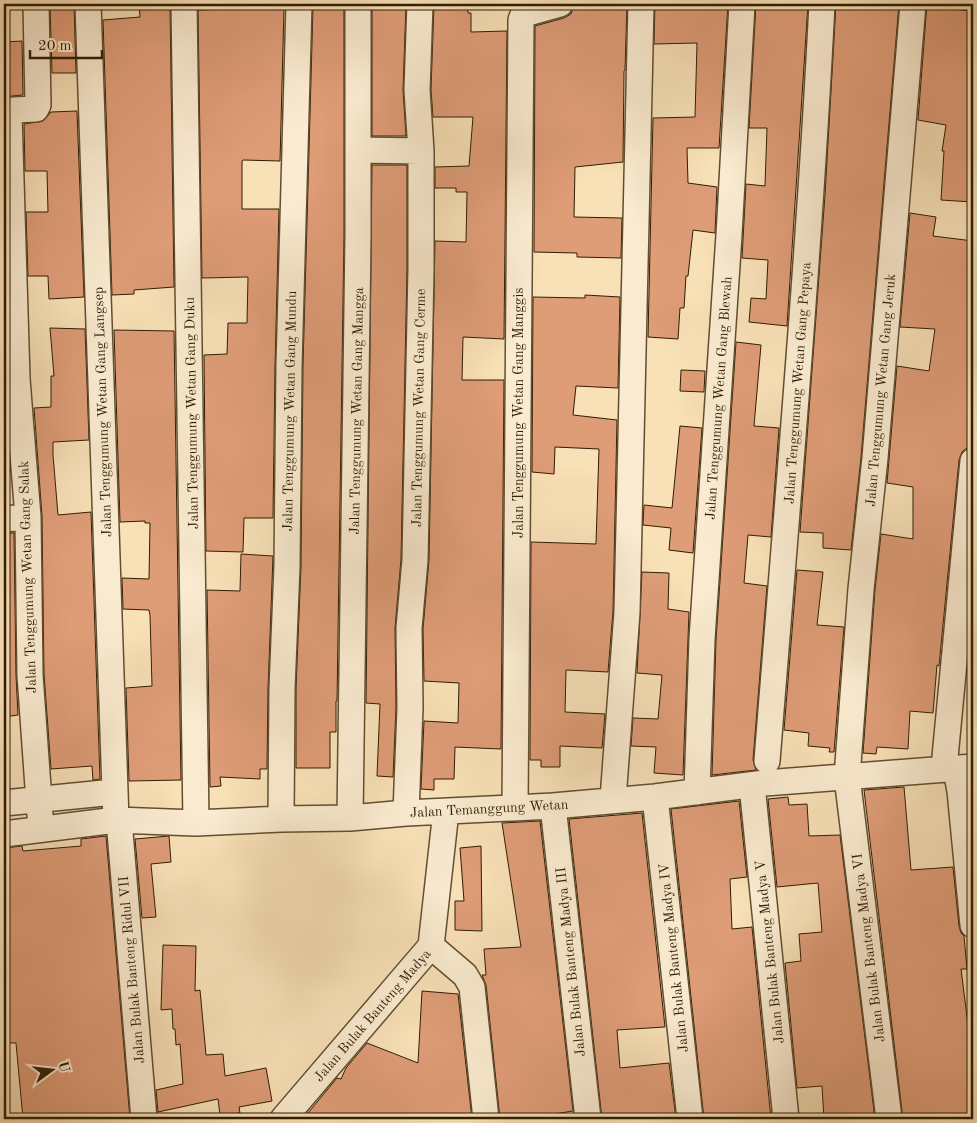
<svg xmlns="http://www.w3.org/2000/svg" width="977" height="1123" font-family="'Old Standard TT',serif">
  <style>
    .building { fill: #de9c77; stroke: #2f1d03 }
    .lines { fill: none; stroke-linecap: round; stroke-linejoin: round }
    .minor-casing { stroke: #614e30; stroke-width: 28 }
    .minor { stroke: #faebd0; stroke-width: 25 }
    .labels { text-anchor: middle; stroke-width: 4; stroke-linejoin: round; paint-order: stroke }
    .street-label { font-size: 14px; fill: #2f1d03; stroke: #faebd0 }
  </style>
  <rect width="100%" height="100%" fill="#f8e0b7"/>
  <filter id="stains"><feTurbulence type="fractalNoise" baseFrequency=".004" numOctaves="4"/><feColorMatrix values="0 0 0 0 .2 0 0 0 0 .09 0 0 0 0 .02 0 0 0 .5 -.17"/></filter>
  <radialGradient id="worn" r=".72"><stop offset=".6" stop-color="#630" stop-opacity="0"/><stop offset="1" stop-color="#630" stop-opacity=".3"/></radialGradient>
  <path class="building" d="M50,4H74L76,73H52Z
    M139,4H170L174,287L134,290V294L112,295L103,20L140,17Z
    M318,4H344V236L337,701H336V732H330V768H296V689L301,566L303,366L313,7H318Z
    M372,4H406L403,90L406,136H372Z
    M434,4H468V13H471V32L507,31L504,339L463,337L462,380H504L501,749L455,747L454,779H434V790L421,789L424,721L458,723L459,683L424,681L423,629L429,560L435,241L466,242L467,192H456V188H435V167L469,166L473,117H433L431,90Z
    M574,4H627L625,70L624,71L623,162L575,167L574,217L622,218L621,258L577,257V253L534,252L535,26L564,18L571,14Z
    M655,4H728L719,148H687L688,183L717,187L715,233L693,230L688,276H686L684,308H680L678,339L648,337L653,118L695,117L697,43L654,44Z
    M756,4H808L787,326L749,322L751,298L766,299L768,260L742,258L746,184L765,186L767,128H749Z
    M836,4H899L861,457L851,550L823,548V533L800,532L825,195Z
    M927,4H951V9L973,11V202L941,200L944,151H942L946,125L918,120Z
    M256,8H284L280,161L243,160L242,161V209H279L275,366L273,518H244L243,552L206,551L204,355L227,354L228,323H247L248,277L202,278L198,10Z
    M22,41L23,95L12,96L4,99V42Z
    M77,111L84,297L49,299L48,276H28L26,212H48L47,171H25L24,124L43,121L51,112Z
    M372,165H407V269L401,559L395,628L396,708L393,777L377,776L380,704L366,703Z
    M910,213L936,217L933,236L973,241V447L967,448L962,452L959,460L939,666L937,665L933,713L910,711L908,749L877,747L876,754L863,753L875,590L881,534L913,539V487L887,483L897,366L929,371L935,329L900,327Z
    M585,295L620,297L618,388L576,386L573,415L617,420L613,611L608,672L566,670L565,712L605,714L602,748L560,746V767H541V760H530L531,542L596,544L599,449L555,447L554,474L532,472L533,297L585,298Z
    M50,328L85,329L89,440L53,442V455L58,515L91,512L100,779L93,780L92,766L51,769L44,674L42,516L34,408L51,407V376H54Z
    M114,330L174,331L181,780L129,781L126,688L152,686L150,615L149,610L123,609L122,578L149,579L150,523H145V521L120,522Z
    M736,342L761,345L754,426L779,428L771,537L748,535L744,583L767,586L753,760L756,770L712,775L716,640Z
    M681,370L705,371L704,392L680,391Z
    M4,410H5L10,472H4Z
    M680,426L702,428L693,553L669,550L671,528L643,525L644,505L672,508Z
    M4,533H14L16,675L18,715L4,717Z
    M241,554L273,556L268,689L267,769H260V779L220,777L221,786L210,787L207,590L240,591Z
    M797,570L823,572L817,625L844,627L834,752H829L830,748L808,746L809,733L784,730Z
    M642,572L669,573L668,609L689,612L683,775L654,773L656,747L631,746L633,718L658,719L662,675L637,673Z
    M973,611V672L968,671Z
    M904,787L911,870L953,867L959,926L961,933L964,936L967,969H961L969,1033L972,1085H973V1119H903L864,790Z
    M788,797L789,805L807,804L809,836L840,835L875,1119H824L822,1086L797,1088L785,963L801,961L799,934L822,932L818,883L777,887L768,799Z
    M739,801L747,877L730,879L732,929L752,927L771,1119H704L671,809Z
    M642,813L665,1027L617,1030L620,1068L669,1063L676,1119H602L569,819Z
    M540,821L573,1111L535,1117V1119H500L486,985L482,975H486L484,949L521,947L502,823Z
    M106,836L130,1119H23L16,1043H4V947H6L4,919V848L22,846L23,851L81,846V839Z
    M169,836L171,862L151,864L156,917L142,918L135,839Z
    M481,846L482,931L455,930V901H464L460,848Z
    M163,945L196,946L195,991L200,990L206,1055L223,1054L225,1076L266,1068L272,1101L239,1107L240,1113L220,1115L218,1099L158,1112L156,1090L183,1084L180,1044L176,1045L175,1029H173L172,1009L161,1010Z
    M422,991L458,994L472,1119H322L308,1113L337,1078L341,1079L346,1068L367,1043L418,1063Z"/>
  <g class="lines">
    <g class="minor-casing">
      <path id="minor" d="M36,4L38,105L36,109L13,110L9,114L17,379L28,517L30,675L41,829
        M88,4L116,820
        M184,4L196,823
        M358,150L421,151
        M4,519L28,517
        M767,761C787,509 809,257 822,4
        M944,768L973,461
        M956,769L960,791L973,925
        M752,785L786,1119
        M697,792L702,639L729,235L742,4
        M655,797L690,1119
        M613,799L627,612L641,4
        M4,803L114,792
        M553,806L588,1119
        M515,807L521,20L523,15L528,13L560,4
        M406,813L410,708L409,628L415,560L421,269V151L417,90L420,4
        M350,818L358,236V4
        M281,819L282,689L287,566L289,366L299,4
        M119,820L144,1119
        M4,834L116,820L196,823L281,819L350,818L406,813L553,806L655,797L765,783L973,767
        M431,946L465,975L472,987L486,1119
        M283,1119L431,946L446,811
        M889,1119L847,777L861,589L875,458L913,4"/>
    </g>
    <use href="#minor" class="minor"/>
  </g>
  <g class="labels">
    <g class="street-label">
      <text transform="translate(797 383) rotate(-86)" y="5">Jalan Tenggumung Wetan Gang Pepaya</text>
      <text transform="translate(880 390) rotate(-85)" y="5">Jalan Tenggumung Wetan Gang Jeruk</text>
      <text transform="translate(718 398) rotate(-86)" y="5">Jalan Tenggumung Wetan Gang Blewah</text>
      <text transform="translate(418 408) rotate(-89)" y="5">Jalan Tenggumung Wetan Gang Cerme</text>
      <text transform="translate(289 411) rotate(-89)" y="5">Jalan Tenggumung Wetan Gang Mundu</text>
      <text transform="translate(356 411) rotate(-89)" y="5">Jalan Tenggumung Wetan Gang Mangga</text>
      <text transform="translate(102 412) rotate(-92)" y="5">Jalan Tenggumung Wetan Gang Langsep</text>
      <text transform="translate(191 413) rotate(-91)" y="5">Jalan Tenggumung Wetan Gang Duku</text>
      <text transform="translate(518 413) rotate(-90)" y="5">Jalan Tenggumung Wetan Gang Manggis</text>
      <text transform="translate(27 577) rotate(-92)" y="5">Jalan Tenggumung Wetan Gang Salak</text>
      <text transform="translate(489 808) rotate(-3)" y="5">Jalan Temanggung Wetan</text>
      <text transform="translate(868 948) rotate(-97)" y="5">Jalan Bulak Banteng Madya VI</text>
      <text transform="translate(769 952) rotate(-96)" y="5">Jalan Bulak Banteng Madya V</text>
      <text transform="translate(673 958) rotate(-96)" y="5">Jalan Bulak Banteng Madya IV</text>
      <text transform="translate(570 962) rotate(-96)" y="5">Jalan Bulak Banteng Madya III</text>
      <text transform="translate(131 970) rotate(-95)" y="5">Jalan Bulak Banteng Ridul VII</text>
      <text transform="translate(372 1015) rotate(-49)" y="5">Jalan Bulak Banteng Madya</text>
    </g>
  </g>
  <rect width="977" height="1123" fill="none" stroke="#f8e0b7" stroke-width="20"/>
  <rect x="5" y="5" width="967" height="1113" fill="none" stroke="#2f1d03" stroke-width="2.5"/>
  <rect x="10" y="10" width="957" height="1103" fill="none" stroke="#2f1d03"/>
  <g transform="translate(52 1070) rotate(75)" stroke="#faebd0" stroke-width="4" paint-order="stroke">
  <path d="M0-4L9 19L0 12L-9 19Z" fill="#2f1d03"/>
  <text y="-8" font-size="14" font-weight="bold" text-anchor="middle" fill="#2f1d03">U</text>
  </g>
  <path d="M30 50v8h72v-8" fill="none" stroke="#2f1d03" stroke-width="2.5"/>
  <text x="38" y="50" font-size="15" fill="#2f1d03" stroke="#faebd0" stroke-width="4" paint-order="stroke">20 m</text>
  <rect width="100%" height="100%" filter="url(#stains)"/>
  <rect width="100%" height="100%" fill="url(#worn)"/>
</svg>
